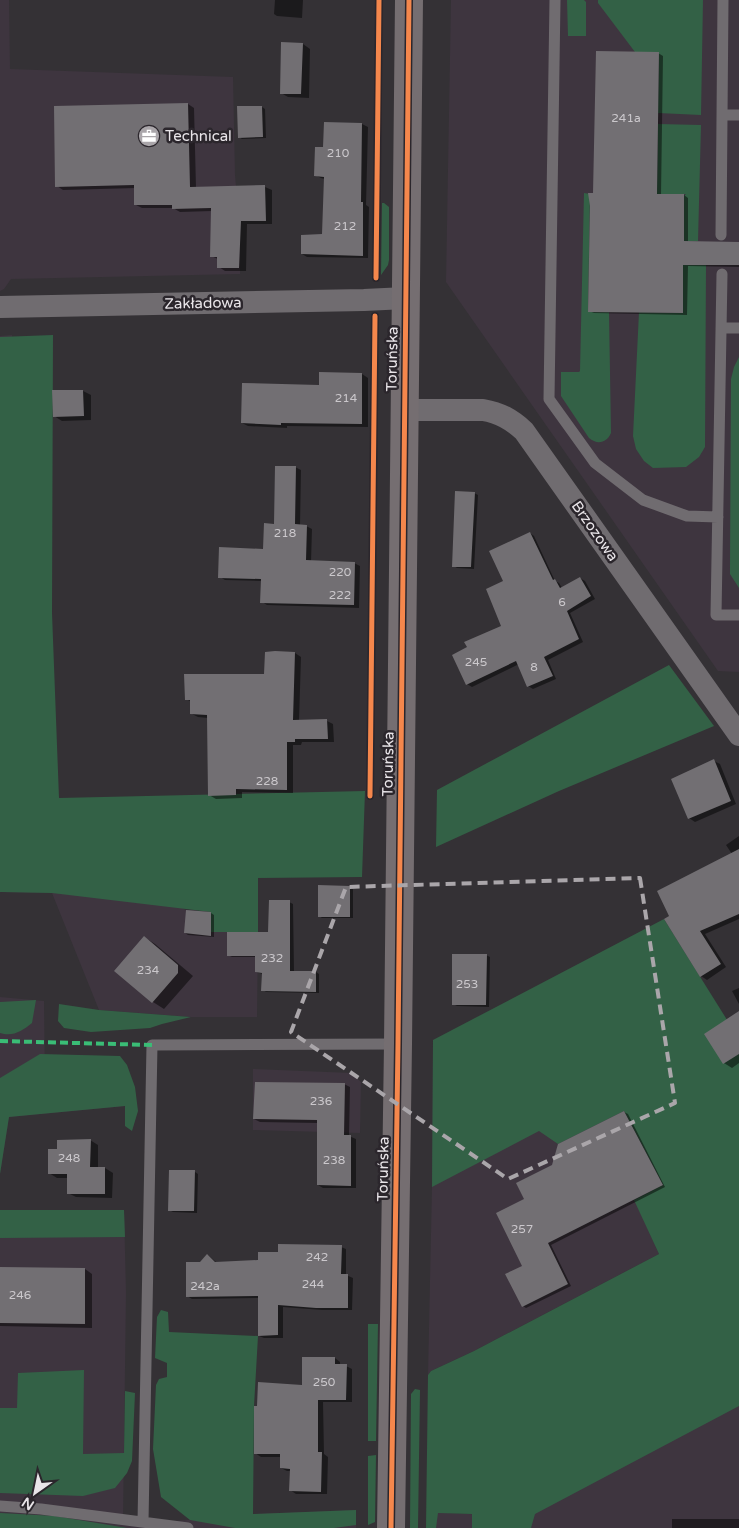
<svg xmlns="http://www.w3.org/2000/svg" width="739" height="1528" font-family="'Varela Round',sans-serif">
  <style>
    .built { fill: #3e353f }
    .green { fill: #336146 }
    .shadow { fill: #0007 }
    .building { fill: #726f73 }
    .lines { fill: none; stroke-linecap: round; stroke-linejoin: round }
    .lane { stroke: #706c70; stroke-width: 11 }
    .street { stroke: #706c70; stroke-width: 22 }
    .secondary { stroke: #756e71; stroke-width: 28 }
    .quiet { stroke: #3abd76; stroke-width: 4; stroke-dasharray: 8 4; stroke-linecap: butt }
    .cycleway-casing { stroke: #2b262c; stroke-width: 8 }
    .cycleway { stroke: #f5874c; stroke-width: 5 }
    .marked { fill: none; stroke: #aaa6aa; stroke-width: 4; stroke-dasharray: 10 6; stroke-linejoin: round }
    .labels { text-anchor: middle; stroke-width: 5; stroke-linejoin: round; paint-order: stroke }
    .number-label { font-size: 12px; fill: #cbc8cc }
    .poi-label { font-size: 15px; fill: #e9e5e9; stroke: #2b262c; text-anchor: start }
    .street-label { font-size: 15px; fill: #e9e5e9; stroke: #2b262c }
  </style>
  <rect width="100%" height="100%" fill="#343135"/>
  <path class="built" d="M0,0H9L10,69L233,77L235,175L240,233V274L11,279L4,289L0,291Z
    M451,0H739V672L718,671L446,282Z
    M12,335L4,538L51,541L52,613L1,614L7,797L186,910L211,912V932H258L257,1017H191L99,1010L52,893L0,892V336Z
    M0,997L44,1001L45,1087L125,1106L9,1117L0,1174Z
    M433,1040L624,1111L663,1185L635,1200L659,1254L474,1351L431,1371L428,1375L432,1187Z
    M253,1069L352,1073L361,1082L360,1133L253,1130Z
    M0,1210H124L126,1292L123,1521L165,1522L253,1514L356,1510V1528H0Z
    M739,1396V1528H429V1512L509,1516Z"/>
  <path class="green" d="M567,0H584L586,2V36H568Z
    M598,0H703L701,115L658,113L659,52H635L598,3Z
    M658,124L701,125L698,241H684V196L686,194H657Z
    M584,193L590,194L588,311L609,312L611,433C607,443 597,445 589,438L561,396V372H579L580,371Z
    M382,203H384L389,207V260L388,265L381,275Z
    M683,265H706L705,447L699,457L686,467L653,468L644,461L636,449L633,436L639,312L682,313Z
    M53,335L52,613L59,798L365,791L362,877L258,878V932H211V912L52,893L0,892V337Z
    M739,357V588L730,574V568L731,379L734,367Z
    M669,665L714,726L559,791L436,847L437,790Z
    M664,919L739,1039V1406L535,1514L531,1528H472V1514L438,1513L436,1528H426L428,1375L431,1371L474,1351L659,1254L634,1200L663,1185L624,1111L558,1144L539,1131L432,1187L433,1040Z
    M36,1000L32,1023C22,1031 13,1037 0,1033V1002Z
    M59,1004L99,1010L191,1017L162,1024L150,1028L91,1032L64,1028L58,1021Z
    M40,1054L120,1056L127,1065L135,1087L138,1111L132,1131L125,1126V1106L9,1117L0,1174V1078Z
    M0,1210H124L125,1237L0,1238Z
    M161,1310L168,1312L169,1332L258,1336L254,1406L253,1514L356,1510V1525L334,1528H235L190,1520L161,1497L153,1449L156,1385L159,1379L167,1377V1363L155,1358L157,1317Z
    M368,1324H378L376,1441H368Z
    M84,1370L83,1454L124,1453L125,1391L135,1393L132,1461L127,1473L115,1488L83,1496L0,1493V1408H17L18,1373Z
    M415,1389L420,1390L418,1528H410L411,1394Z
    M376,1455L375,1522L368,1525V1456Z
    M0,1513L55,1516L127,1528H0Z"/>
  <path class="shadow" d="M275,0H303L302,18L277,16L274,14Z
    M303,44L310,49L309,98L288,97L281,93Z
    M658,53L663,56L661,195H684L688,198V243H739V267L688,266L687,315L594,313L589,311L595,194Z
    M188,104L194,108L196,188L265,187L272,190V224H247L246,271H225L219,267L218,259L211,256L212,211L180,212L173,208H142L136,205V188L63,190L57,186L55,107Z
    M262,107L265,109L266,138L242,139L239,137Z
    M325,123L362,124L368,127L366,205L369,207L368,258L307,257L302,254L323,235L325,179L321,178L315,175L324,148Z
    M362,374L368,378V427L287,426V428L248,426L242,423L320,387Z
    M83,391L91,395V420L62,421L54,416Z
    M295,467L301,470L300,526H306L312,529L311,562L354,563L360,566L359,608L267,605L262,602V581L225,580L220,577L264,551L276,525Z
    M474,493L478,495L474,569L457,568L454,566Z
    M530,533L534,536L555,581L559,583L562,588L580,578L585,581L595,599L570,613L583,642L548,660L556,679L533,689L528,686L519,664L472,687L467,684L503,626L505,582Z
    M295,653L301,657L299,721H327L333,724L334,742H302L301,745H293V793L242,792V798L216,799L209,795L208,718L198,717L192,714V702L186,699L266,676Z
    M714,761L720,764L736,804L695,822L689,818Z
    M739,836V919L705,934L726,967L707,980L701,976L665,920L732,854L726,845Z
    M350,887L353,889V918H322L319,916Z
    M289,902L293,904L294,972H316L319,974V993L266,992L263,990V974L256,972V957H232L228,955L270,933Z
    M211,913L214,915V937L188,935L185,933Z
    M144,937L155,944L193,976L164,1009L153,1002L116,971Z
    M486,955L490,957L489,1007L457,1006L453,1004Z
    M739,988V1004L732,991Z
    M739,1013V1063L732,1068L724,1063Z
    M344,1084L350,1087L349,1136L356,1139V1188H323L318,1185V1123L260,1122L254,1119Z
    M624,1112L628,1114L665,1187L551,1245L571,1286L526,1308L523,1306L526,1200Z
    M90,1140L98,1145V1168H105L113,1173L112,1198L76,1197L68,1193V1178H57L49,1173Z
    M195,1172L198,1174L197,1213L173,1212L169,1210Z
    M341,1247L346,1249V1275L353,1278L352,1310H322L283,1307V1338H264L259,1336V1298L192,1299L187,1296L201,1263L208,1255L217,1263L259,1261L279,1254Z
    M0,1269H85L92,1274V1328L0,1326Z
    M335,1358L340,1362V1366H346L352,1369V1402H323L324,1454L328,1457L327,1494H296L290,1490L291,1471H287L281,1468V1457H261L255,1453L303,1386Z
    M672,1519H739V1528H672Z"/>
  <path class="building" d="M281,42L303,43L301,94H280Z
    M596,51L659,52L657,194H684V241L739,242V265H683V313L588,312L590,206L588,193H593Z
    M188,103L190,187L265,185L266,221H241L239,268H217V257H210L211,208L172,209V205H134V185L55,187L54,106Z
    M237,106H262L263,137L238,138Z
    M324,122L362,123L361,202H363V256L301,254V235L322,234L324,177L314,176L315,147H323Z
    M319,372L362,373V424L281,423V425L241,423L242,383L319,385Z
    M52,390H83L84,416L53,417Z
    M275,466H296L295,524L307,525L306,560L355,562L354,605L260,603L261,579L218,578L219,547L263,549L264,523L274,524Z
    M455,491L475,492L471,567H452Z
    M530,532L553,580L555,579L560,588L580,577L591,596L567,611L579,639L544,657L553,676L527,687L516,661L466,685L452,655L467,647L464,642L501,626L486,589L503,581L489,551Z
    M275,651L295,652L293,720L327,719L328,739H295V742H287V790L236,789V795L208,796L207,715L190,714V700H185L184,674H264L265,652Z
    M714,759L731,801L688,819L671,779Z
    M739,849V914L700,931L721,964L700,977L664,919L669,916L657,891Z
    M318,885L350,886V917H318Z
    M269,900H290V971H316V992L261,991L262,973L255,972V956H227V932H268Z
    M186,910L211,912V936L184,933Z
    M144,936L178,965V973L152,1003L114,971Z
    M452,954H487L486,1005H452Z
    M739,1011V1054L723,1064L704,1034Z
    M255,1082L345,1083L344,1135H351V1186L317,1185V1120L253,1119Z
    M624,1111L663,1185L548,1243L568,1284L522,1307L505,1274L522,1266L496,1213L524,1199L516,1183L552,1165L558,1144Z
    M91,1139L90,1167H105V1194H67V1174H48V1149H57V1140Z
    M169,1170H195L194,1211H168Z
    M278,1244L342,1245L341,1274H348V1308H316L278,1305V1335L258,1336V1296L186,1297V1262H200L207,1254L215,1262L258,1260V1252H278Z
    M0,1267L85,1268V1324L0,1323Z
    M302,1357H335V1364H347L346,1400H318V1452H322L321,1492L289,1491L290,1469L280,1468V1454H254V1406H257L258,1382L302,1385Z"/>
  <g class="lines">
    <path class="lane" d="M555,0L549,399L595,463L643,500L687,516L718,517
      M722,115H739
      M721,235L723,0
      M722,274L716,615H739
      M721,328H739
      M0,1506L41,1509L188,1528
      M143,1522L152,1045L398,1044"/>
    <path class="street" d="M0,307L364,300L406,298
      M404,410H483C500,413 511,419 524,431L739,735"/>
    <path class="secondary" d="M391,1528L398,1044L409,0"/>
    <path class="quiet" d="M0,1041L152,1045"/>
    <g class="cycleway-casing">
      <path id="cycleway" d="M376,278L379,0
        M370,796L375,316
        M391,1528L398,1044L409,0"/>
    </g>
    <use href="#cycleway" class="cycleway"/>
  </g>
  <path class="marked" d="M640,878L675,1103L508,1179L291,1032L346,887Z"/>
  <defs>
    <g id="office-disc" transform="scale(1.125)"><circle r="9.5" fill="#aaa6aa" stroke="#2b262c"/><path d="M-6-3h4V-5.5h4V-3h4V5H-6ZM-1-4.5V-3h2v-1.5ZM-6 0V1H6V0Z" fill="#fff"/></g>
  </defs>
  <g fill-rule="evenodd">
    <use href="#office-disc" x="149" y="136"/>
  </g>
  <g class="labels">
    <g class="number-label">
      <text x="626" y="122">241a</text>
      <text x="338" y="157">210</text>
      <text x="345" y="230">212</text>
      <text x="346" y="402">214</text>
      <text x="285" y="537">218</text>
      <text x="340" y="576">220</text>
      <text x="340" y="599">222</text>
      <text x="562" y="606">6</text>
      <text x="476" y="666">245</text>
      <text x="534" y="671">8</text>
      <text x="267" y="785">228</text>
      <text x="272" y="962">232</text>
      <text x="148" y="974">234</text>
      <text x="467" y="988">253</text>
      <text x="321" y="1105">236</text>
      <text x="69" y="1162">248</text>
      <text x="334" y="1164">238</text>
      <text x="522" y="1233">257</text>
      <text x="317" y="1261">242</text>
      <text x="313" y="1288">244</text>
      <text x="205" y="1290">242a</text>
      <text x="20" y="1299">246</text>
      <text x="324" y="1386">250</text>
    </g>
    <g class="poi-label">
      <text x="165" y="141">Technical</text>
    </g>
    <g class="street-label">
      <text transform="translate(203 303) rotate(-1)" y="5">Zakładowa</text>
      <text transform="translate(392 359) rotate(-89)" y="5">Toruńska</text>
      <text transform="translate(595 531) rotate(55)" y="5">Brzozowa</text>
      <text transform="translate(388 764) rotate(-89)" y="5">Toruńska</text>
      <text transform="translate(383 1169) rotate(-89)" y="5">Toruńska</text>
    </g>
  </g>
  <g transform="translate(35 1493) rotate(213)" stroke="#2b262c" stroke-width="4" paint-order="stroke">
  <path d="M0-4L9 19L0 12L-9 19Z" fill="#e9e5e9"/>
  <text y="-8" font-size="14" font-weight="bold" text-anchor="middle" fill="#e9e5e9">N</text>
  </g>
</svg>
